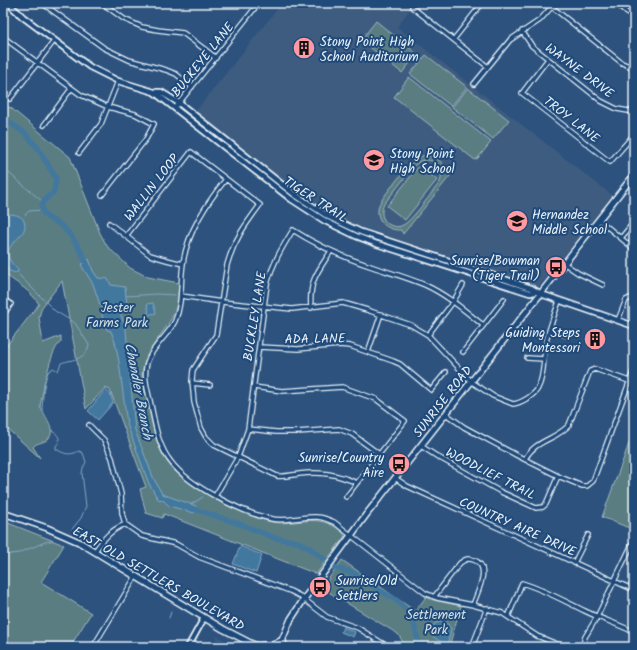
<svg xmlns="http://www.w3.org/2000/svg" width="637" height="650" font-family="Kalam,sans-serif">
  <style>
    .built { fill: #3e5b80 }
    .green { fill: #5a7d82; stroke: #a1b7bd; fill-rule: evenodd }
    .water { fill: #42789e; stroke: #84a8c2 }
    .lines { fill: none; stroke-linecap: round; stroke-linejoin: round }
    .stream { stroke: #84a8c2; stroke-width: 1 }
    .river { stroke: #42789e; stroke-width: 5.5 }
    .minor-casing { stroke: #e8f1f8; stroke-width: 6 }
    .tertiary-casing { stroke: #e8f1f8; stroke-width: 8 }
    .secondary-casing { stroke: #e8f1f8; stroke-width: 8 }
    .minor { stroke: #1f4a7a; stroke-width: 3.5 }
    .tertiary { stroke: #1f4a7a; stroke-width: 4.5 }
    .secondary { stroke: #1f4a7a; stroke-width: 5 }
    .labels { text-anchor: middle; stroke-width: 4; stroke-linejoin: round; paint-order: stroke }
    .poi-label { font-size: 13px; fill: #e8f1f8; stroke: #1f4a7a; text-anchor: start }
    .street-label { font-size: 13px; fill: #e8f1f8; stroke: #1f4a7a }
    .park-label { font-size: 13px; fill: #d3e0e6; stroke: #1f4a7a }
    .water-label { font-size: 14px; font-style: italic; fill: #cfdfea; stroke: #1f4a7a }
  </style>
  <rect width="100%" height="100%" fill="#2d527d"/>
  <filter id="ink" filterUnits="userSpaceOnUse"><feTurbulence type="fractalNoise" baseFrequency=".025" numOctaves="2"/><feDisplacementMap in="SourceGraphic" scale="8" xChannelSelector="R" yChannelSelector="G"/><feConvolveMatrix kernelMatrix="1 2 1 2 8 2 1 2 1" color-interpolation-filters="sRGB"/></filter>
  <g filter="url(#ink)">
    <path class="built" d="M282,3H415L397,27L613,196L538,288L358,226L332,215L301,196L195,112Z
      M217,636L237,647H213Z"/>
    <path class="green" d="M376,21L417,54L402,73L361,40Z
      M426,55L467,87L451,106L410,74Z
      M409,77L491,142L478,158L475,160L394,97Z
      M468,88L509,120L493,139L452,107Z
      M3,105L11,108L70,157L100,233L107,246L130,268L148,277L179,283C178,292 178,304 174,313C164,336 141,352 142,380C143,386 146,394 147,400C152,421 155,445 168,463C185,487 243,516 272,522C294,526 316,513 337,528C340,530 343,532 345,536L316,574L164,514L162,518L146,513L140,489L146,487L110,390L105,388L86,409L62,281L42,307L39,317L43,343L61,336V342C50,349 43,392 40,406C44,416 60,433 45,441C41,443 36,443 33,447L40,458L3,425V409L5,407L3,404L4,397L3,396V350L39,304C31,291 18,284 6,275L3,279Z
      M422,156C435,154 444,161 446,174L447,173L450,176L403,234L401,230C387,231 374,220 379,205C382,197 407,167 414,161C416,159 419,157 422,156ZM425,160C438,160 444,170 440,182C433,191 412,221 403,225C398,228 391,227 386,222C381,217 381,210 384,204L415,165L420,161Z
      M419,166L437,180L405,220L387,206Z
      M634,430V530L602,517Z
      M3,521L64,545L41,582L91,613L70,647H3Z
      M342,560L415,611L426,597L434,600L461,606L449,647H406L398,634L322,588Z"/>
    <path class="water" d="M8,214C13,214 20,215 23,219C32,234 7,242 8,254C9,261 14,266 18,270V272C12,274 7,269 3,265V222Z
      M89,259L93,271L98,278L108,279L111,285L125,287L127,305L116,307L120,312L126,330L135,430L153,477L162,494L196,506L194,513L169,506L163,500L158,499L149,484L127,424L119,362L115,342L111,331L107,330L102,315V306L100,305L93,284L81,265Z
      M153,303L156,313L147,315V313L149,312L147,304Z
      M105,390C111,392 111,397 113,403L98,420L88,411Z
      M240,546L262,555L256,573L233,564Z
      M443,621L446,622L451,629L447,646L432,636L431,628L436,623Z
      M343,627L355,632L353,637L341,632Z"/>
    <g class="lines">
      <path class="stream" d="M3,168L43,202
        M25,215L29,211L42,210
        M19,275L55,311L75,323L89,345C86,360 73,359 61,363L58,371L53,368L48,372L44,383L42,409L53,432C57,433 60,438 59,442L56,446V449C64,454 70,456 79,451L83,453L86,462L83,468L82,473L86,506L81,518L72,529
        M126,296L157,294L175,295
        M3,438L4,437
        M190,505L203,497
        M3,555L19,553L45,542L51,541
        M169,618L171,612"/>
      <path class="river" d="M3,118L25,133L37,147L56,178L54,192C48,197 41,200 42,209C44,219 57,221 63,227C75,239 82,252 88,267
        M188,507L240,524L275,538L298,542L311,549L335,568L354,573L371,585L396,600L411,614L420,647"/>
      <g class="minor-casing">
        <path id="minor" d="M42,3L104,48L129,60L166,70L176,74L192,87
          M102,3L124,19L142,27L158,30L183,33L216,58
          M616,3L634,19
          M412,7L488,67
          M552,7L622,63L634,68
          M522,31L532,46L601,101L617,109L634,112
          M3,37L81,95L108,107L135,114L154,124L146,139L102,195
          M454,39L480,6L485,3
          M548,59L522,93L610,162L631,138L634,132
          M474,84L510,40L540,20L555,3
          M10,99L54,41
          M175,108L259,3
          M44,125L71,89
          M79,153L101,124L118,81
          M226,179C207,203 187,232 183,264C180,283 183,303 175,321C168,336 152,346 147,363C143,377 148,391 151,405C155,424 158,446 171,462C189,486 242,513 272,519C287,522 302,516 317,517C323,517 328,520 334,522L425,593L437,598L473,605L502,613L537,636L557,644L567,647
          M599,220L634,249
          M109,223L150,255L167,260L183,264
          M126,236L191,152L260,205C245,225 234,240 227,265L216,335L193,370L192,380L194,402L201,428L206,437L214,445L277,476C285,477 291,475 299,474C320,471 337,474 357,483
          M621,238L634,222
          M565,264L578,273L603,285
          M181,296L222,302L292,309L343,303L367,310L411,325L428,335L472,382L493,396L513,404C521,403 535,395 538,388C545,375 543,356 546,342C549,328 555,314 559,301
          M3,299L11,304L3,315
          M311,308C309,280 317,273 331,251
          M618,320L626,300L630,298L634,299
          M550,330L565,335
          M428,335L453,302L463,285
          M259,347L298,349L340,345L350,346L393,361L400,364L431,390L446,372
          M368,352L381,314
          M463,352L504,299
          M527,358L544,359
          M192,383L210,385
          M254,387L282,391L342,387L376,399L405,421L346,497
          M446,414L464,427L518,456L558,476L582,486H587L593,481L634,369
          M89,425L104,440L112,458L121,494L122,513L125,524
          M248,429L276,432H297L339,429L352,434L379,454
          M421,446L438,457L501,492L536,508L543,507L546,504L558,476
          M525,459C536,439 556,440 569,425L590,371L595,369L629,381
          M395,478L407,486L634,590
          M215,496L238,457L248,429L267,284C273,263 281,249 293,230C318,246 345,258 373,267C391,273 409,278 425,285C447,295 465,311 483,325
          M95,551C105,537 110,531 125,524L142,536L176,544L199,557L290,591L300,596L327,617L358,628L382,643V647
          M574,563L588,535
          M434,597L460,563C465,559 468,558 474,560C492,566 477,593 473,605
          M508,617L522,583C545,590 564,601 585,611C601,619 618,624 634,632
          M93,647L136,576
          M472,647L487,608
          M582,647L585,637L597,617L634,540"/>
      </g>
      <g class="tertiary-casing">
        <path id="tertiary" d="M8,3L23,17L90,67L118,81L154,92L291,199L325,221L356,236L377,244L530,293L535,292
          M155,92H161L179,103L294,194L329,217L361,232L531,288L541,294L634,326
          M188,647L204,618"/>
      </g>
      <g class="secondary-casing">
        <path id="secondary" d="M3,513L47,528L79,542L223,629L258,647
          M256,646L271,645L283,640L284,647
          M279,647L291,619L304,599L366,515L634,175"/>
      </g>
      <use href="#minor" class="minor"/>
      <use href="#tertiary" class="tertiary"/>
      <use href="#secondary" class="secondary"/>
    </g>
  </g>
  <defs>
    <g id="building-disc" transform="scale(1.15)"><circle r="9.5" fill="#ff9aa2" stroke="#1f4a7a"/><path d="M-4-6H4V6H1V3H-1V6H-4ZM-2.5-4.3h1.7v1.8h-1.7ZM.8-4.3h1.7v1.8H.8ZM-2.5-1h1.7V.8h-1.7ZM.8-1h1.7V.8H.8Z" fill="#111"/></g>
    <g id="school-disc" transform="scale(1.15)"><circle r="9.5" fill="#ff9aa2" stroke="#1f4a7a"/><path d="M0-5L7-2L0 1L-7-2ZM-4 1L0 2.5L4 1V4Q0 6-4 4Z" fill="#111"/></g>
    <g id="bus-disc" transform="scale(1.15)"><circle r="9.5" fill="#ff9aa2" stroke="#1f4a7a"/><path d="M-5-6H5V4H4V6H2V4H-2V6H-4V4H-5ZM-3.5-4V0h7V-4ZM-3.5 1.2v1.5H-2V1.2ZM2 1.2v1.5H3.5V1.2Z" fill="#111"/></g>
  </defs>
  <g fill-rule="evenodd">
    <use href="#building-disc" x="304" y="48"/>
    <use href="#school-disc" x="374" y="160"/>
    <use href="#school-disc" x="517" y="221"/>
    <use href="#bus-disc" x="556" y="267"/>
    <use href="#building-disc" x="595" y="339"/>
    <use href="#bus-disc" x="399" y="464"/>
    <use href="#bus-disc" x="320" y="587"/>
  </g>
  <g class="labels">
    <g class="poi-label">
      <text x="320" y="46">Stony Point High<tspan x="320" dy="15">School Auditorium</tspan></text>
      <text x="390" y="158">Stony Point<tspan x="390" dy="15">High School</tspan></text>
      <text x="532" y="219">Hernandez<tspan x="532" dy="15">Middle School</tspan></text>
      <text x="540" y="265" text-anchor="end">Sunrise/Bowman<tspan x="540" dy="15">(Tiger Trail)</tspan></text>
      <text x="580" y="337" text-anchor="end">Guiding Steps<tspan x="580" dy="15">Montessori</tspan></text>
      <text x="384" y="462" text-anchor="end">Sunrise/Country<tspan x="384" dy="15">Aire</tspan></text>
      <text x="336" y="585">Sunrise/Old<tspan x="336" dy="15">Settlers</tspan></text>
    </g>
    <g class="street-label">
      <text transform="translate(202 59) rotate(-51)" y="5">BUCKEYE LANE</text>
      <text transform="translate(580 70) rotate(37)" y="5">WAYNE DRIVE</text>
      <text transform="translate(572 119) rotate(38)" y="5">TROY LANE</text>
      <text transform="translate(151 187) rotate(-52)" y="5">WALLIN LOOP</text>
      <text transform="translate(316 199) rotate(33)" y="5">TIGER TRAIL</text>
      <text transform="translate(254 316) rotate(-81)" y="5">BUCKLEY LANE</text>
      <text transform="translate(315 338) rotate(-1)" y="5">ADA LANE</text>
      <text transform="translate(442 401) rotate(-52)" y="5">SUNRISE ROAD</text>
      <text transform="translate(491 473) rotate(27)" y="5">WOODLIEF TRAIL</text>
      <text transform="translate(518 526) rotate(24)" y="5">COUNTRY AIRE DRIVE</text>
      <text transform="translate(159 578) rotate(30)" y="5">EAST OLD SETTLERS BOULEVARD</text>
    </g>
    <g class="park-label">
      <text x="117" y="312">Jester<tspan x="117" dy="15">Farms Park</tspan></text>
      <text x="436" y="619">Settlement<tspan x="436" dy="15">Park</tspan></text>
    </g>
    <g class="water-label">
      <text transform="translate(139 391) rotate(79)" y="5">Chandler Branch</text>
    </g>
  </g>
  <rect width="637" height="650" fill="none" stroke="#1f4a7a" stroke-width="16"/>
  <rect x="8" y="8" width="621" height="634" fill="none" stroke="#e8f1f8" stroke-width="1.5" filter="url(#ink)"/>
</svg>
